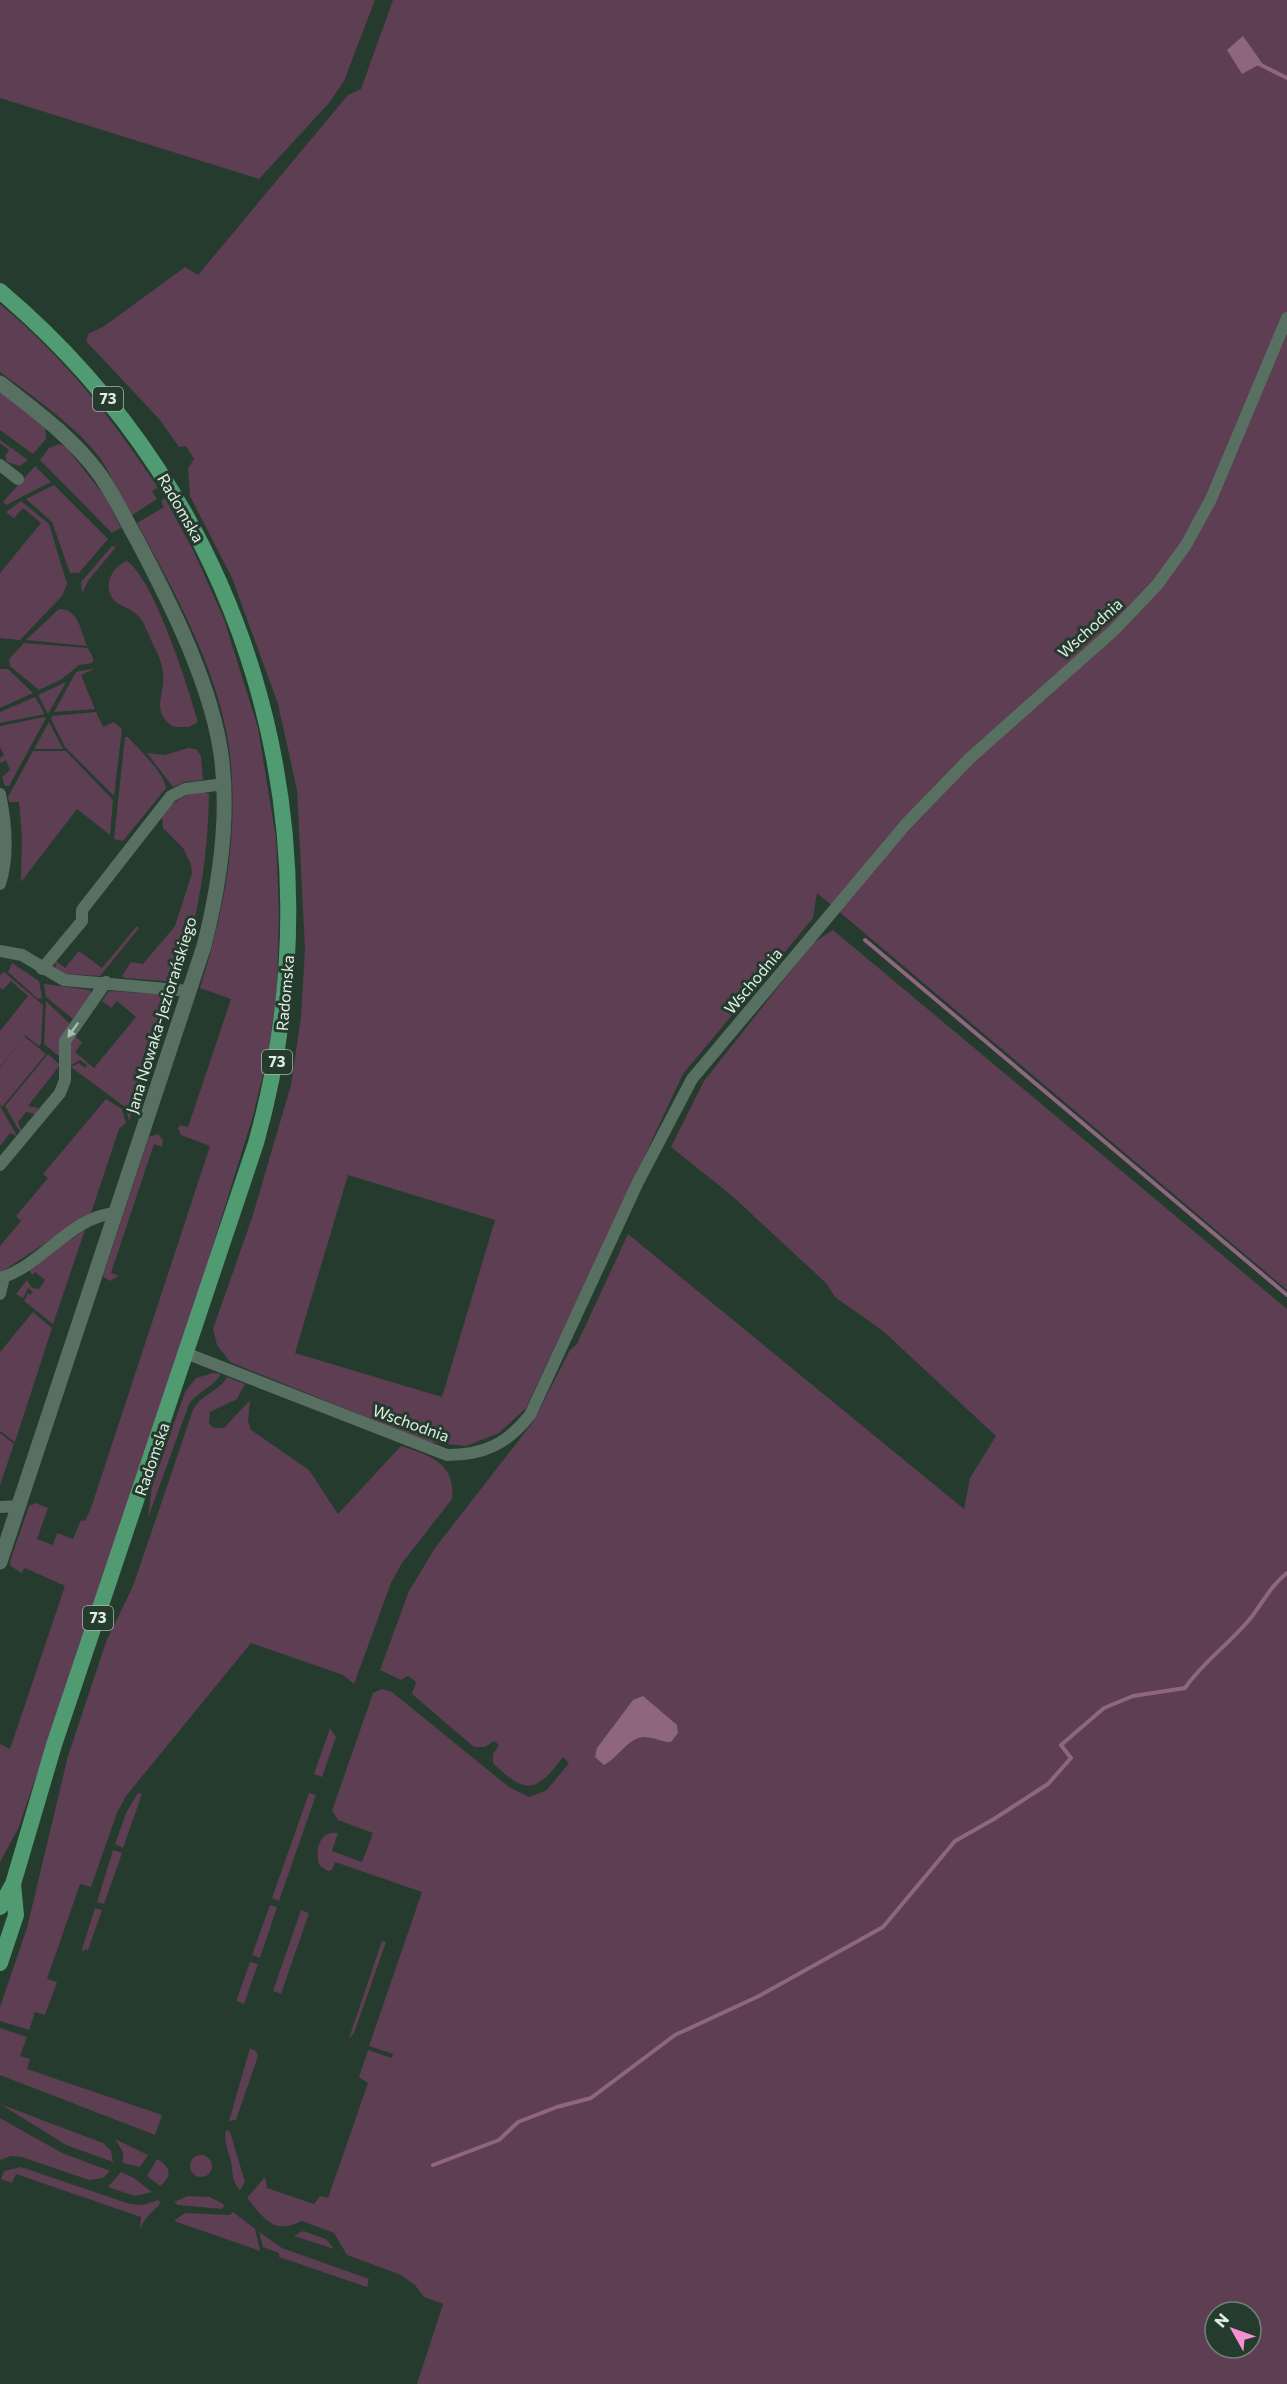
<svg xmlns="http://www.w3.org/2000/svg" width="1287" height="2384" font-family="Commissioner,sans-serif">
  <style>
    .green { fill: #5d3e52; fill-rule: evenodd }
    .water { fill: #8e6680 }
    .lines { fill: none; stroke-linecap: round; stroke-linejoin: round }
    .stream { stroke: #8e6680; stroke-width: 4 }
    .minor { stroke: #587061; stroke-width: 12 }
    .tertiary { stroke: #587061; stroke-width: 15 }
    .primary { stroke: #509b71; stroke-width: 16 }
    .oneway { fill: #aabcb1 }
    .labels { text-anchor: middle; stroke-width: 6; stroke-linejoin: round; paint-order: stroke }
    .shield { fill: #253b2d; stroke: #a9b8ae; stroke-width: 1.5 }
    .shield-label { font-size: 15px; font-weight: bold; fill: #e1eee6 }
    .street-label { font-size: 16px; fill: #e1eee6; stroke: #253b2d }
  </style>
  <rect width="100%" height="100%" fill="#253b2d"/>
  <path class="green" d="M0,0H375L344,81L329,103L259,179L0,98Z
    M393,0H1287V1290L817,893L813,918L683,1074L526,1408L499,1433L466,1446L428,1442L230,1362L217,1345L213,1329L252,1218L291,1085L301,1017L305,949L297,790L278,704L232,578L190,496L188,468L194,459L186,446L179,447L160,420L86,341L88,334L103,327L185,267L198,275L348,95L361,89ZM348,1175L495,1220L442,1397L295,1353Z
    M0,304C63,356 114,420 158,488L152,491L157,499L132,515C124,501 115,485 108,471C91,436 32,396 0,372Z
    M0,391L45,426L46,439L33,454L0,430Z
    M0,440L28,460L20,466L7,462L5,456L9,450L0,443Z
    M59,444L65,446L104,495L121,528L112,533L40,460L49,448Z
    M35,466L51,482L6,505L3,502Z
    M54,485L108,539L79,573H70L52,522L26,499Z
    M165,498L194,552L224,619L258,728L276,838L279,914L277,992L268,1054L253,1116L201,1284L45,1751L18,1829L0,1862V1744L10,1749L65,1586L25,1568L21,1573L11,1566L10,1561L29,1506L35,1503L48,1508L37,1539L53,1545L57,1533L73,1539L81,1520L85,1521L91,1508L210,1146L181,1135L178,1128L180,1125L188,1127L231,999L200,988C225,909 241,824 228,741C216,666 173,589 137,523L164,507L161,501Z
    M21,501L49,524L67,584L62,596L20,640L0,638V573L41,523L23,508L14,518L6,512Z
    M112,546L116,547L88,581L82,593L81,582Z
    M127,561C155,581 188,687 198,722L189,727H174C149,712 166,694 163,672C162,659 153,646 148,633C145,626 142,619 136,614C130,608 122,607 116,602C101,588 111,567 127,561Z
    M59,609C78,608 81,631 87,646L26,640Z
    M24,643L88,648L94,660L92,663L79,665L62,679L39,690L10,666L9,659Z
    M96,668L81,675L95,709L54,712L76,672Z
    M0,669H8L33,693L0,708Z
    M66,682L48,714L38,695Z
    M35,697L45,714L0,723V712Z
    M96,712L103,727L114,722L122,729L114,796L65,747L51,719L52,716Z
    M44,717L46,718L9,786H5L2,777L10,770L6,760L0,763V758L4,755L0,747V726Z
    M49,722L63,749H34Z
    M125,737H128C138,749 164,772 166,788L123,841L114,839Z
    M188,748L196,749L201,756L203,780L184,782L173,787L147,753L165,755Z
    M33,751H66L113,800L110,835L77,809L21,882L22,836L19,802H9L8,797Z
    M205,792L209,794C208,859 198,920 177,982L125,978L122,976L131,962L143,964L175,926L192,873L191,864L183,848L163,828L162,815C175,800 185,793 205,792Z
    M137,926L139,928L100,976L65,974L56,970L55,960L65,968L79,951L102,968Z
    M833,930L1287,1309V2384H417L443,2304L424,2297L415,2285L401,2275L347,2255L334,2233L302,2221C273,2235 265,2219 247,2198L265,2177L267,2188L314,2204L320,2196L328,2198L368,2083L359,2077L368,2050L392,2058L393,2054L369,2046L422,1892L335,1862L332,1870L328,1871L320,1866C314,1852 319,1830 338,1833L332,1851L362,1862L373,1833L338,1820L332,1811L373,1693L382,1689L392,1692L509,1787L529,1797L547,1790L569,1763L563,1757C537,1792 526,1796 493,1763V1754L499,1745L494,1741L485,1747H474L412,1694L416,1682L408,1676L401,1680L380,1670L409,1591L435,1548L533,1422L570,1350L577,1344L628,1234L964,1509L970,1478L996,1436L883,1331L835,1297L826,1283L731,1195L671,1147L704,1081L813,943ZM1215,2312H1251V2348H1215Z
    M12,963L39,981L42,998L38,999L8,972Z
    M4,972L43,1005L41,1044L39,1046L25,1035L24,1036L46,1054L2,1107L0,1104V1068L24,1037L0,1067V1031L28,996L11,981L3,990L0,988V975Z
    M44,984L90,990L92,995L74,1020L46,997Z
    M109,991L162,994L170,1003L129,1121L125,1107L71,1067L79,1063L85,1068L87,1065L80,1060L70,1066L71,1039L74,1034L82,1043L75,1052L94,1068L136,1017L117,1001L111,1008L102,1001Z
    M46,1001L71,1025L60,1057L44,1044Z
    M48,1054L60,1065L28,1106L39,1108L35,1114L26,1112L18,1122L21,1130L20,1132L5,1106Z
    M106,1099L122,1109L126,1123L119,1129L91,1213L0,1273V1246L21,1221L16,1216L48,1178L43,1174Z
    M0,1106L17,1136L10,1133L0,1146Z
    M158,1134L163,1140L162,1147L154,1144L111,1273L119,1276L110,1281L103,1277L104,1273L149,1137Z
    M85,1230L53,1324L24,1301L28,1293L30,1295L33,1292L28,1288L23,1298L16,1294L27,1280L32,1288L39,1289L45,1280L35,1272L32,1275L28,1268Z
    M33,1312L52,1328L15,1442L0,1431V1352Z
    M213,1373L221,1374C214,1387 198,1391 189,1404L148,1518L152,1487L185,1392L196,1378Z
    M227,1377L245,1384L237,1399L210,1412L209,1424L214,1428H224L250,1400L248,1421L251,1430L309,1470L338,1514L401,1446C429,1455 456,1463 452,1499L402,1563L391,1583L354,1684L343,1675L251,1643L126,1796L117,1813L91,1887L80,1884L47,1979L57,1982L45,2015L35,2012L29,2030L0,2021V2007L27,1928L68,1756L106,1642L133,1586L193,1410C201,1394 219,1392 227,1377Z
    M0,1433L14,1444L0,1485Z
    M330,1728L336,1737L322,1777L314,1774Z
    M138,1793L142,1794L123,1848L115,1844L126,1813Z
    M309,1793L316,1795L279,1901L272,1898Z
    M113,1850L122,1853L104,1904L97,1902Z
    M270,1905L277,1907L260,1958L252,1955Z
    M95,1908L102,1910L88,1950L85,1949L83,1952L82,1949Z
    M301,1910L309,1913L281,1994L273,1991Z
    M382,1941L386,1942L354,2033L349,2038Z
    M250,1962L258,1964L244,2004L236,2001Z
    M0,2028L27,2037L20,2056L30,2059L27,2069L162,2115L155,2135L0,2075Z
    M250,2048L256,2051L258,2056L236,2120L229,2121Z
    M0,2104L103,2143L111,2151L113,2162L66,2145Z
    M0,2118L62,2153L110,2171L103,2178L89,2180L22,2157L11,2156L0,2160Z
    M226,2130L230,2132L245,2182L240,2190C230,2179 234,2171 230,2158C227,2147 224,2143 226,2130Z
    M115,2139L148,2155L140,2167L123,2163V2152Z
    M190 2166a11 11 0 1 1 22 0a11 11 0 1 1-22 0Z
    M157,2159C171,2167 173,2176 160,2186L147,2176Z
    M21,2167L130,2204L143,2205L158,2200L161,2203L146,2218L140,2229L141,2217L16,2174L12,2183L1,2179L4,2171Z
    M121,2172L134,2178L152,2192L135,2196L108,2187Z
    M188,2196L210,2197L225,2205L222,2209L178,2205L174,2202Z
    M233,2212L255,2229L260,2251L174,2221L185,2213L230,2215Z
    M303,2231L326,2239L334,2249L294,2236Z
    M259,2232L282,2248L369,2279L367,2287L279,2257V2253L263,2247Z"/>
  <path class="water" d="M1243,36L1262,63L1242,74L1227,50Z
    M643,1696L677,1725L678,1733L671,1742C661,1742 651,1736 643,1737C627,1739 618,1758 604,1765L595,1757L597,1748L633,1700Z"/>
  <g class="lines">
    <path class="stream" d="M1259,64L1287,78
      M865,940L1287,1295
      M433,2165L499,2140L518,2122L557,2107L591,2098L675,2035L759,1996L883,1927L955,1841L994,1819L1048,1784L1071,1758L1061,1745L1104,1708L1133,1696L1185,1688C1203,1662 1229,1644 1249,1620C1263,1603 1270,1586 1287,1573"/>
    <path class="minor" d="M0,465L18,479
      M0,794C6,823 9,856 0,884
      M0,951L22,955L64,980L190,991
      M42,969L82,921V910L171,796L185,789L224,784
      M0,1165L60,1093L65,1080V1041L106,982
      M0,1278C42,1266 70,1217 115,1213
      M0,1294L4,1277
      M188,1354L447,1455C484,1455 507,1444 530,1415L638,1182L692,1079L906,824L970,758L1113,631L1157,585L1186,545L1211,499L1287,318
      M0,1507L20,1506"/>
    <path class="tertiary" d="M0,383C36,411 73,438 100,475C114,495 124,517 136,538C170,602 214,689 222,762C229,823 219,887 204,946L0,1562"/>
    <path class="primary" d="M0,291C250,502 344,830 256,1143L54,1745L13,1884L0,1907
      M0,1963L16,1915L13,1884"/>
  </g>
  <defs><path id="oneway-solid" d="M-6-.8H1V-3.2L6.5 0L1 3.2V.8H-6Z" transform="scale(1.5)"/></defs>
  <use class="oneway" href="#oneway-solid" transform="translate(73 1030) rotate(125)"/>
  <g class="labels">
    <g class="shield">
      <rect x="93" y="387" width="30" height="24" rx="4.5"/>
      <rect x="262" y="1050" width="30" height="24" rx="4.5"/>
      <rect x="83" y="1606" width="30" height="24" rx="4.5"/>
    </g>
    <g class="shield-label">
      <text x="108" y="404">73</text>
      <text x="277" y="1067">73</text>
      <text x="98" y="1623">73</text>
    </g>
    <g class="street-label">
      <text transform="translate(181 508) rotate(60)" y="6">Radomska</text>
      <text transform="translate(1090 628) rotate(-42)" y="6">Wschodnia</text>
      <text transform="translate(753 981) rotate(-50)" y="6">Wschodnia</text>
      <text transform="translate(285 993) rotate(-85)" y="6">Radomska</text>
      <text transform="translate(161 1015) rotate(-73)" y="6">Jana Nowaka-Jeziorańskiego</text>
      <text transform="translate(411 1423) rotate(20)" y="6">Wschodnia</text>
      <text transform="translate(152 1459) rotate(-71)" y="6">Radomska</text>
    </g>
  </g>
  <g transform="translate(1233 2330) rotate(310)"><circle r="28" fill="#253b2d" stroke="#708377" stroke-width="1.5"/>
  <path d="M0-4.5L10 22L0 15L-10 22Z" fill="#f491d3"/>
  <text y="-9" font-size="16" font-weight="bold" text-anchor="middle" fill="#e1eee6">N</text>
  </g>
</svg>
